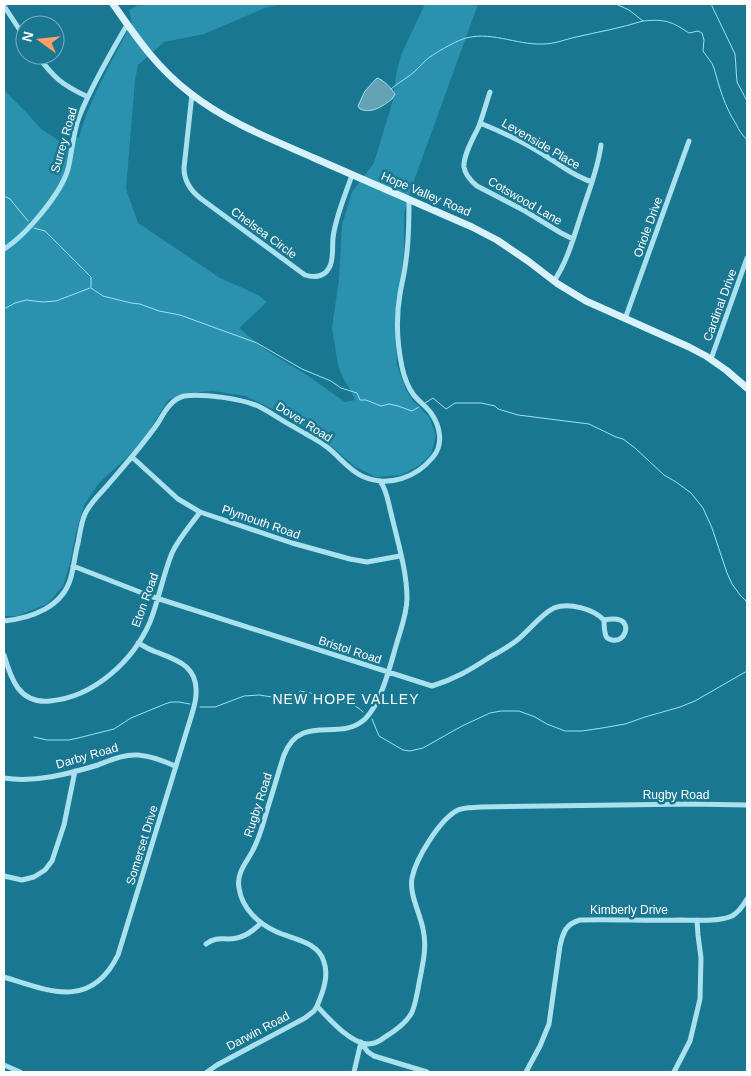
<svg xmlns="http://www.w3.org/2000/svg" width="751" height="1076" font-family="Helvetica,sans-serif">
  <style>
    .green { fill: #2a92ae }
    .water { fill: #65a2b3; stroke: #9de1f1 }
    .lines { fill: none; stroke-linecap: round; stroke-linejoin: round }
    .stream { stroke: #9de1f1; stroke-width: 1 }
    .minor { stroke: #aae1ef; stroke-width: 5 }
    .secondary { stroke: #d7f2fb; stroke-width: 7 }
    .labels { text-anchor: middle; stroke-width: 5; stroke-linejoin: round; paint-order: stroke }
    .street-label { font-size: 12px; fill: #fff; stroke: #1a7792 }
    .neighbourhood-label { font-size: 14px; letter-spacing: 1px; fill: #fff; stroke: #1a7792 }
  </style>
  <rect width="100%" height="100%" fill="#1a7792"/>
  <path class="green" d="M140,4H281L265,8L204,34L164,42L138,65L135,80L126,189L138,223L220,278L258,295L267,302L239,328L267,351L305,374L345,402L355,400L351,391L343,378L338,365L332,328L339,279L342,225L352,192L374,163L393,100L396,75L401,55L425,4H478L411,189L404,213V251L395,327L397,365L406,390L413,401L429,417L436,435L431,454L420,465L401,475L376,477L354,466L336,450L310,430L271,408L245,396L213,391L185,393L168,400L146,436L125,459L99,483L84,505L75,536L70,563L63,586L47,604L17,616H4V90L25,111L41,129L58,140L67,142L79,137C90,97 113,60 132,22L129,10Z"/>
  <path class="water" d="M377,78C384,80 391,88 395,94L392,99C383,106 372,114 360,109L358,106L365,91Z"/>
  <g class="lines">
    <path class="stream" d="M616,4L629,10L643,21C665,19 671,21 689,33L698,31L702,33L704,40L703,51C707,57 712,62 714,68C720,89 724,105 736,124C739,130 742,135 747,140
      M711,4L735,54L737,82L747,101
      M391,89C397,84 403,80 409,76C416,71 421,65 426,60C433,54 454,42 463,39C489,30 516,45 542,44C555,44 563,40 576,37C598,32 621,28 643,21
      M4,196L10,199L28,221
      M34,228L45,231L91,277V287
      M91,288L103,296L131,303L140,304L159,311L180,315L257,343L302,369L331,381L341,388L357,393L360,400H366L381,406L389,404L398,406L412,411L419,407
      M4,309L15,303L26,300L43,302L56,301L90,288
      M425,403L433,398L446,409L455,403H481L495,406L498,409L518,415L589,424L616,437L623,439L635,448L664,475L676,482L691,493L703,508L712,528L727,573L732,584L740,595L747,602
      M200,707H215L244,696L259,695L292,700L300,691C315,694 328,696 342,701C351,705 355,704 363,712
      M372,719L379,736L403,750L410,751L423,748L462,726L490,713L501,711H519L535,717L547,724L565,731H582L602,728L625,724L645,717L680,707L695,701L747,671
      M34,737L47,740H69L78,738L114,729L131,718L165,704L171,702H179L190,704"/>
    <path class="minor" d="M4,6L25,38
      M37,55C54,78 62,85 88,97
      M490,92C486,104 483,115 479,126C474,137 463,155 464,167C465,175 471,181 477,186L525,211L561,233L573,239
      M192,94L184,168C184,181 190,190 200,198L305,275C314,278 324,277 329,268C334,260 332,247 333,238C335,218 346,193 352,175
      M480,123C502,132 524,142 544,155C561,165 573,176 592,182
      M4,249C25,236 61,194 68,169C72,152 73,134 79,117C92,85 110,54 127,25
      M554,281C568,260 574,236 582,212C589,190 598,169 601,145
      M625,319L689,141
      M711,359L747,258
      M132,457L178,499L200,512L292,543L350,559L367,562L400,556
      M380,481C387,490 388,502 391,513C397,539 407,571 407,598C407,612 402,626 398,639C391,662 382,703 365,719C339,743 301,712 284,755C278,773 273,792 267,810C263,824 260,837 253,850C247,862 236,873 239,888C242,909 259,924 277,932C293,939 319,942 324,962C329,976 323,992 317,1006C329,1019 350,1043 368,1044C375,1044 380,1041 385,1037C395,1031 405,1024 411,1014C415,1007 416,998 418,989C421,970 428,949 423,929C420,913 409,894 412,878C416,858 440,819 458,810C465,807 474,808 481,807L691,804L747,805
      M73,566L150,596L432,686C455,679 470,670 490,657C499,652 508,647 516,641C528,632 541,614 554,608C569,602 593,609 604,620C604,625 604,631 606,636C607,639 609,639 612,640C625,643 631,624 620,620C615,618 609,619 604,620
      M4,621C32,618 63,607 71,577C74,566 75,554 78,543C80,533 81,523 85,514C90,503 99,495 106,487C124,466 142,446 158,423C164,413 171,399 184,396C202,393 244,399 260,407C272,413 282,421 294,427C305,434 317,439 327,447C339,456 349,471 364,477C389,487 416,478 433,457C444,444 440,426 431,413C426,406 418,401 413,394C408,387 404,376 402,367C397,343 396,317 400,294C402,282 405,271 406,260C409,240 409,219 409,199
      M4,655C11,679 19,704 50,701C94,697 133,661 150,622C159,599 163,575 172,553C179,538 191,525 200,512
      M4,778C35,783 68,774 98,765C111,760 124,754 138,755C151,756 164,761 175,766
      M4,876L22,880L34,877L45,870L52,861L64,825L75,771
      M206,944C218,935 224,941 237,938C247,936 254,930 261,923
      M4,977C49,991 91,1010 118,955L191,717C193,710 196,702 196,694C198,666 177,660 156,652C150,650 144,646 138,643
      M361,1043L368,1052L374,1056L427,1072
      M4,1065L20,1072
      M207,1072L217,1065L305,1018L314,1011L317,1006
      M354,1072L361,1042
      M526,1072L540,1046L549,1024L560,946C563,932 566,924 580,920C614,919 648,921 681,920C696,920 718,922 732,916C739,912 743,906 747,899
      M674,1072L690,1041L700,999L701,958L698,935L697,920"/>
    <path class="secondary" d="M113,4C136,37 157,68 190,93C227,122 271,139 314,158C367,181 419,204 472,227L497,240L528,261L558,284L586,301L689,347L706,356L726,370L747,388"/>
  </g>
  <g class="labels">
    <g class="street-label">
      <text transform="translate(64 140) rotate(-74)" y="4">Surrey Road</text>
      <text transform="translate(541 144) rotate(30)" y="4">Levenside Place</text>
      <text transform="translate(426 194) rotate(23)" y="4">Hope Valley Road</text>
      <text transform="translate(525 201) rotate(30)" y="4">Cotswood Lane</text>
      <text transform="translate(648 227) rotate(-70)" y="4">Oriole Drive</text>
      <text transform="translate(264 233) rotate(36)" y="4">Chelsea Circle</text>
      <text transform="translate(720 305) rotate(-70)" y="4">Cardinal Drive</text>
      <text transform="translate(304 422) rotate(32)" y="4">Dover Road</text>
      <text transform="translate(261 522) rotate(19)" y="4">Plymouth Road</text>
      <text transform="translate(145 600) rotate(-70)" y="4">Eton Road</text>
      <text transform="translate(350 650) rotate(18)" y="4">Bristol Road</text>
      <text transform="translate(87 756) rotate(-16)" y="4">Darby Road</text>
      <text x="676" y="799">Rugby Road</text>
      <text transform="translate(258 805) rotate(-72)" y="4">Rugby Road</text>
      <text transform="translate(142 845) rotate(-73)" y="4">Somerset Drive</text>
      <text x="629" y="914">Kimberly Drive</text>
      <text transform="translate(258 1031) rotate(-28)" y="4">Darwin Road</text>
    </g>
    <g class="neighbourhood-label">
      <text x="346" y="704">NEW HOPE VALLEY</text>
    </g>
  </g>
  <rect width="751" height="1076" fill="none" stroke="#ffffff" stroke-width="10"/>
  <g transform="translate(40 40) rotate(285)"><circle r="24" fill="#1a7792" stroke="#76adbe"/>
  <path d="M0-4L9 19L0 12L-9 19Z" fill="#ffa068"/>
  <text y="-8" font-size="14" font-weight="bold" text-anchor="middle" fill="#ffffff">N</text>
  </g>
</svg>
